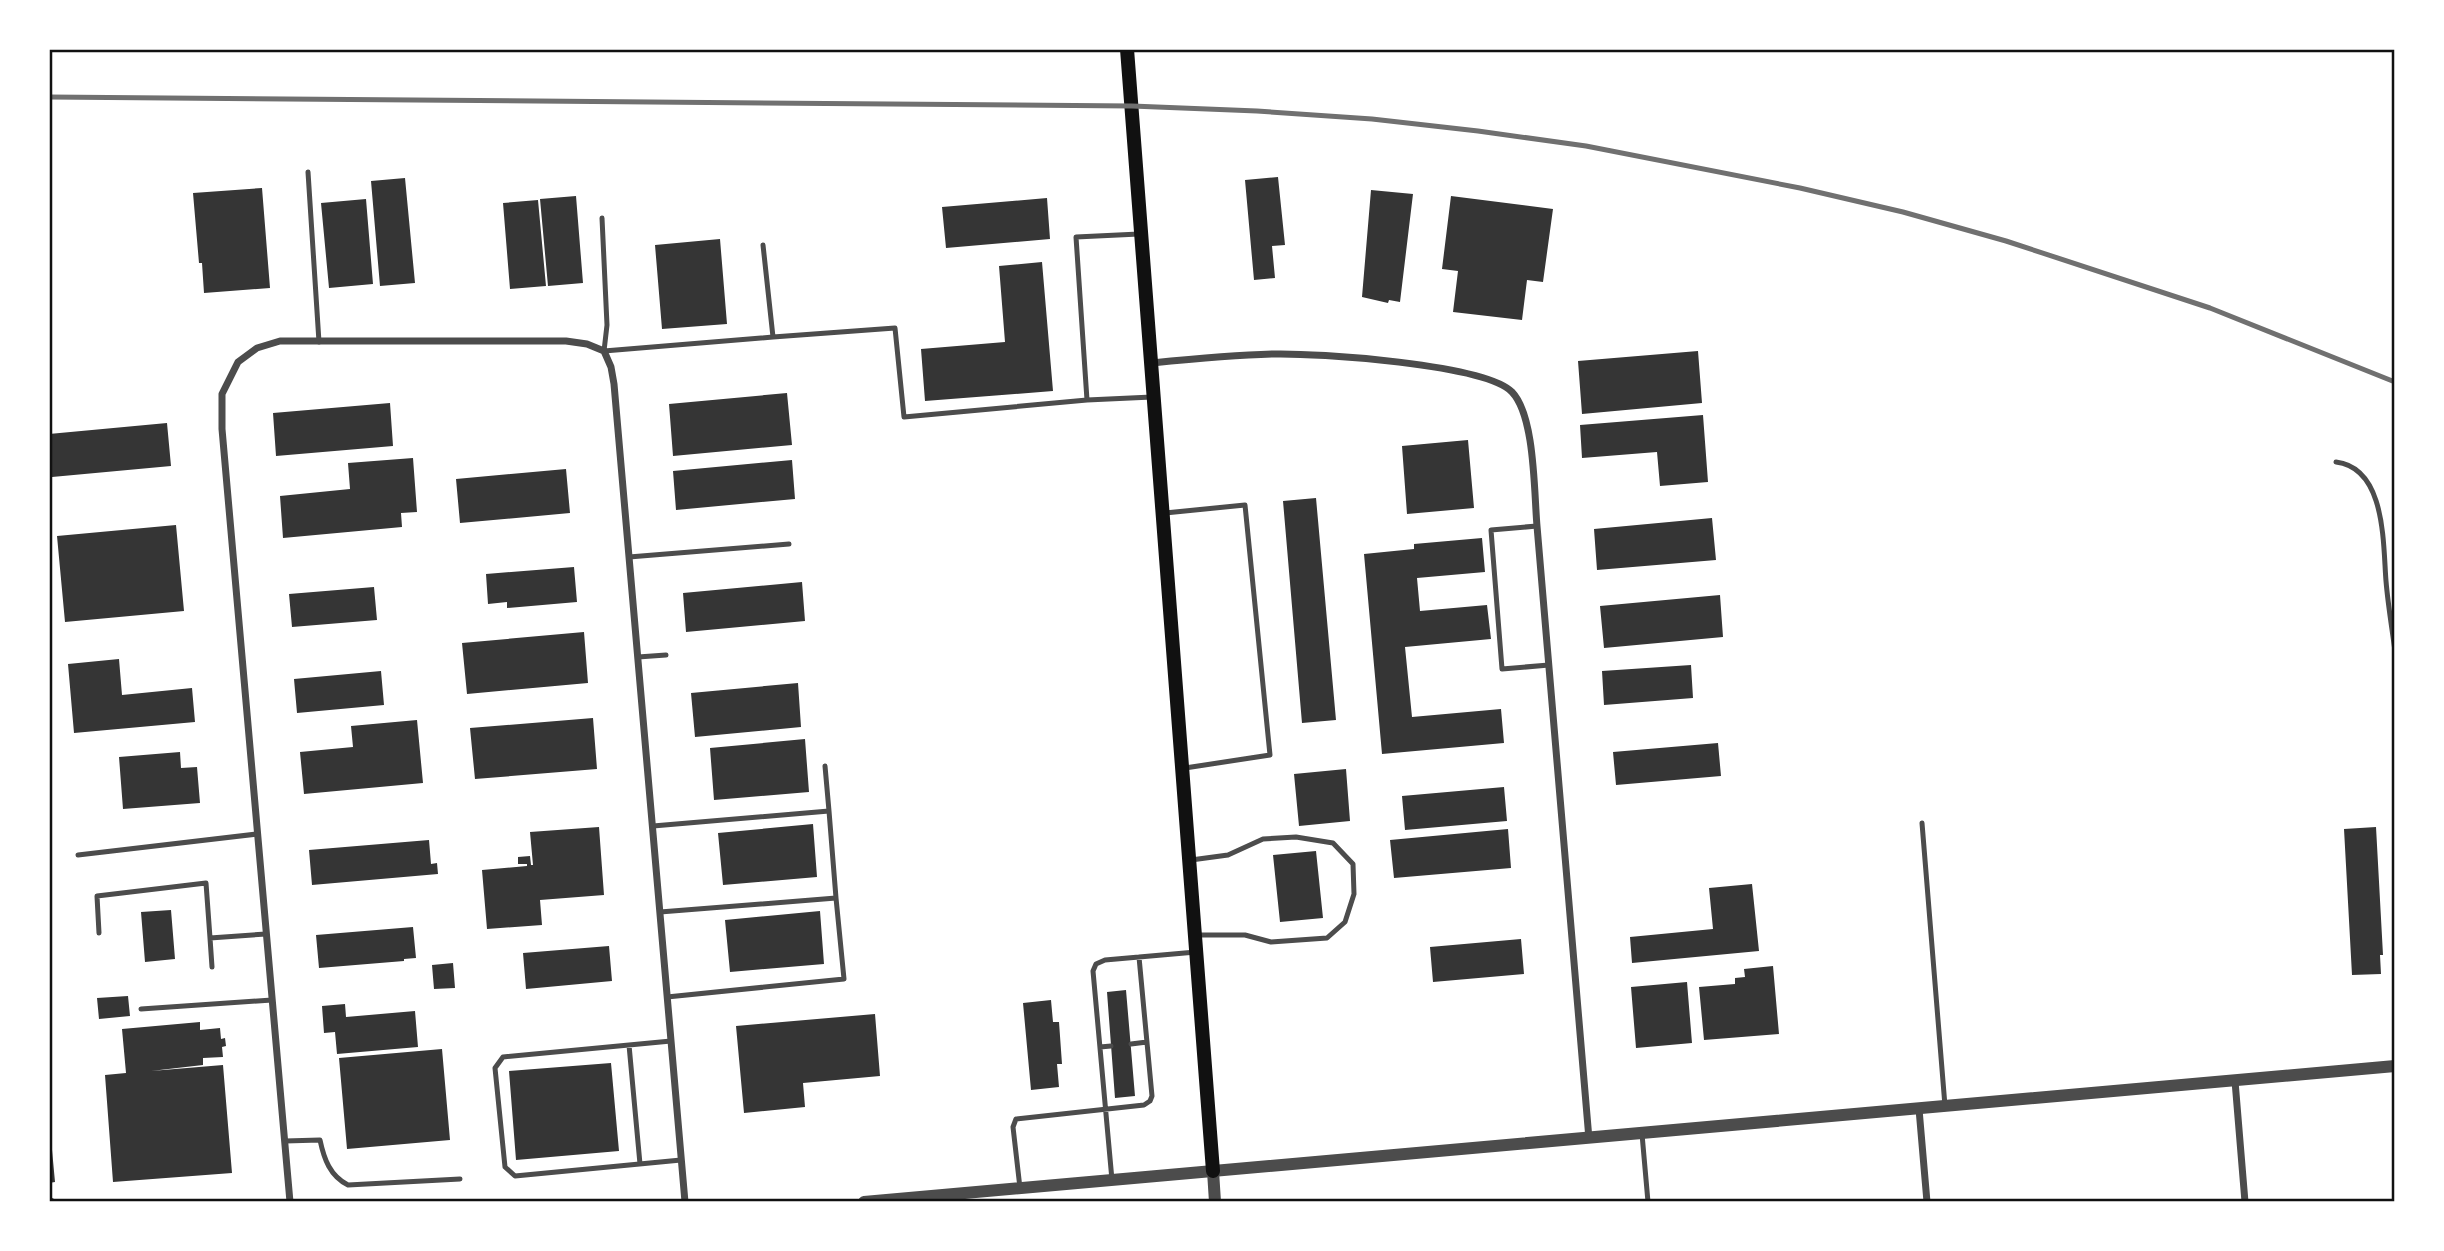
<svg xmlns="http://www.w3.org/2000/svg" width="2444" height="1251" font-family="'Titillium Web',sans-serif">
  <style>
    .building { fill: #353535 }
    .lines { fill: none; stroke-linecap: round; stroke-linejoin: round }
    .service { stroke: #4c4c4c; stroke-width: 5 }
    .minor { stroke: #4c4c4c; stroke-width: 7 }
    .tertiary { stroke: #4c4c4c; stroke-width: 12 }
    .secondary { stroke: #111; stroke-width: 14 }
    .rail { stroke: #707070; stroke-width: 5 }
    .neatline { fill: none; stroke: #111; stroke-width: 2.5 }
  </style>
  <rect width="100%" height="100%" fill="#fff"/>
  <path class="building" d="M1278,177L1285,245L1272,246L1275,278L1254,280L1245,180Z
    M405,178L415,283L380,286L371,181Z
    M262,188L270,288L204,293L202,263H199L193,193Z
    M1371,190L1413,194L1400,302L1389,300L1388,303L1362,297Z
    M576,196L583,283L548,286L540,199Z
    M1451,196L1553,209L1543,282L1527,280L1522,320L1453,312L1458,271L1442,269Z
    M1047,198L1050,239L946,248L942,207Z
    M366,199L373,284L329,288L321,203Z
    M538,200L546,286L510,289L503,203Z
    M720,239L727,324L662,329L655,245Z
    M1042,262L1053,391L925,401L921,349L1005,342L999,266Z
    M1698,351L1702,403L1582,414L1578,361Z
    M787,393L792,445L673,456L669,404Z
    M390,403L393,446L276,456L273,413Z
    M1703,415L1708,482L1660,486L1657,452L1582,458L1580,425Z
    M167,423L171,466L52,477L49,434Z
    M1468,440L1474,508L1407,514L1402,446Z
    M413,458L417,512L401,513L402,527L283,538L280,496L350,489L348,463Z
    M792,460L795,499L676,510L673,471Z
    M566,469L570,513L460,523L456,479Z
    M1316,498L1336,720L1302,723L1283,501Z
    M1712,518L1716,560L1597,570L1594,529Z
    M176,525L184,611L65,622L57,536Z
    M1482,538L1485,572L1417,578L1420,611L1487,605L1491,639L1405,647L1412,717L1501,709L1504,743L1382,754L1364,554L1414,549V544Z
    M574,567L577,602L507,608V602L488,604L486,574Z
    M802,582L805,621L686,632L683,593Z
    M374,587L377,620L292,627L289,594Z
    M1720,595L1723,637L1604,648L1600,606Z
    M584,632L588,683L467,694L462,643Z
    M119,659L122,695L192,688L195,722L74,733L68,664Z
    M1691,665L1693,698L1604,705L1602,671Z
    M381,671L384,705L297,713L294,679Z
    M798,683L801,727L695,737L691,693Z
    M593,718L597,769L475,779L470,728Z
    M417,720L423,783L304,794L300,752L353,747L351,726Z
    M805,739L809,792L714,800L710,748Z
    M1718,743L1721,776L1616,785L1613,752Z
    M180,752L181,768L197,767L200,803L123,809L119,757Z
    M1346,769L1350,821L1299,826L1294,774Z
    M1504,787L1507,821L1405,830L1402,796Z
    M813,824L817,877L723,885L718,833Z
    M599,827L604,895L540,900L542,925L487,929L482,870L527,866V864H518V857L530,856L531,865H533L530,832Z
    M2376,827L2383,955H2380L2381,974L2352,975L2344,829Z
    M1508,829L1511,868L1394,878L1390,840Z
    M429,840L431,864L437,863L438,874L312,885L309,850Z
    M1316,851L1323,918L1280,922L1273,855Z
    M1752,884L1759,951L1632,963L1630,937L1713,929L1709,888Z
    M171,910L175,959L145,962L141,912Z
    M820,911L824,964L730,972L725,920Z
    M413,927L416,958L404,959V961L319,968L316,935Z
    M1521,939L1524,974L1433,982L1430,947Z
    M609,946L612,981L526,989L523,953Z
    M453,963L455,988L434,989L432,965Z
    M1773,966L1779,1034L1704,1040L1699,987L1735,984V978L1745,977L1744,969Z
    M1687,982L1692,1043L1636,1048L1631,987Z
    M1126,990L1135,1096L1115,1098L1107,992Z
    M128,996L130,1016L99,1019L97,998Z
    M1051,1000L1053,1022H1059L1062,1064H1057L1059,1087L1031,1090L1023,1003Z
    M345,1004L346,1017L415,1011L418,1047L337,1054L335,1032L324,1033L322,1006Z
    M875,1014L880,1076L803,1083L805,1107L744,1113L736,1026Z
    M200,1022V1030L220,1028L221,1039L225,1038L226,1046L222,1047L223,1057L203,1058V1065L151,1071L223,1065L232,1173L113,1182L105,1075L126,1073L122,1029Z
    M442,1049L450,1140L347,1149L339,1058Z
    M611,1063L619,1151L516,1160L509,1071Z
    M49,1139H51L55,1182L49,1183Z"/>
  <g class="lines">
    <path class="service" d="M308,172L319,342
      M602,218L607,325L604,351L773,337L763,245
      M1139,234L1076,237L1087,400L1152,397
      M773,337L895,328L904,417L1087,400
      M2336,462C2386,468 2383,544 2386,581C2388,605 2392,628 2395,651
      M1165,513L1245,505L1270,755L1185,768
      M1537,526L1491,530L1502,669L1549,665
      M629,557L789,544
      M638,657L666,655
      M829,811L836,898
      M1922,823L1945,1106
      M653,826L829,811L825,766
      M78,855L257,834
      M1191,860L1228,855L1263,839L1296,837L1333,843L1353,864L1354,894L1345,922L1327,938L1271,942L1245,935H1198
      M660,912L836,898L844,979L667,997
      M99,933L97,896L206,883L210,938
      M212,967L210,938L266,934
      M141,1009L272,1000
      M671,1041L503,1057L495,1068L505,1167L515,1176L681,1160
      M1131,1044L1147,1042
      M629,1045L640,1164
      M1100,1047L1111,1046
      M1642,1134L1648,1202
      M285,1141L320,1140C324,1159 330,1176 348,1185L460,1179
      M1112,1180L1093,971L1096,964L1105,960L1196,952
      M1020,1188L1013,1127L1016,1119L1144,1105L1150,1101L1152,1096L1139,957
      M49,1199L54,1202"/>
    <path class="minor" d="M1152,363C1192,359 1233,355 1274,354C1317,353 1485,364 1512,392C1535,416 1534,492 1537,526L1589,1139
      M2235,1081L2245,1202
      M1919,1109L1927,1202
      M290,1202L222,429V394L238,362L257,348L280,341H566L587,344L604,351L611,367L614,384L685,1202"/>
    <path class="tertiary" d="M1213,1171L1215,1202
      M864,1202L2395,1066"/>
    <path class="secondary" d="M1127,49L1213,1171"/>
    <path class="rail" d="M49,97L1132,106L1257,111L1372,119L1478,131L1586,146L1800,188L1903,212L2006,241L2210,308L2395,382"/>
  </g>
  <rect width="2444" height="1251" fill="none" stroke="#ffffff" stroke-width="102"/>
  <rect x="51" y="51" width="2342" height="1149" class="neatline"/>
</svg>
